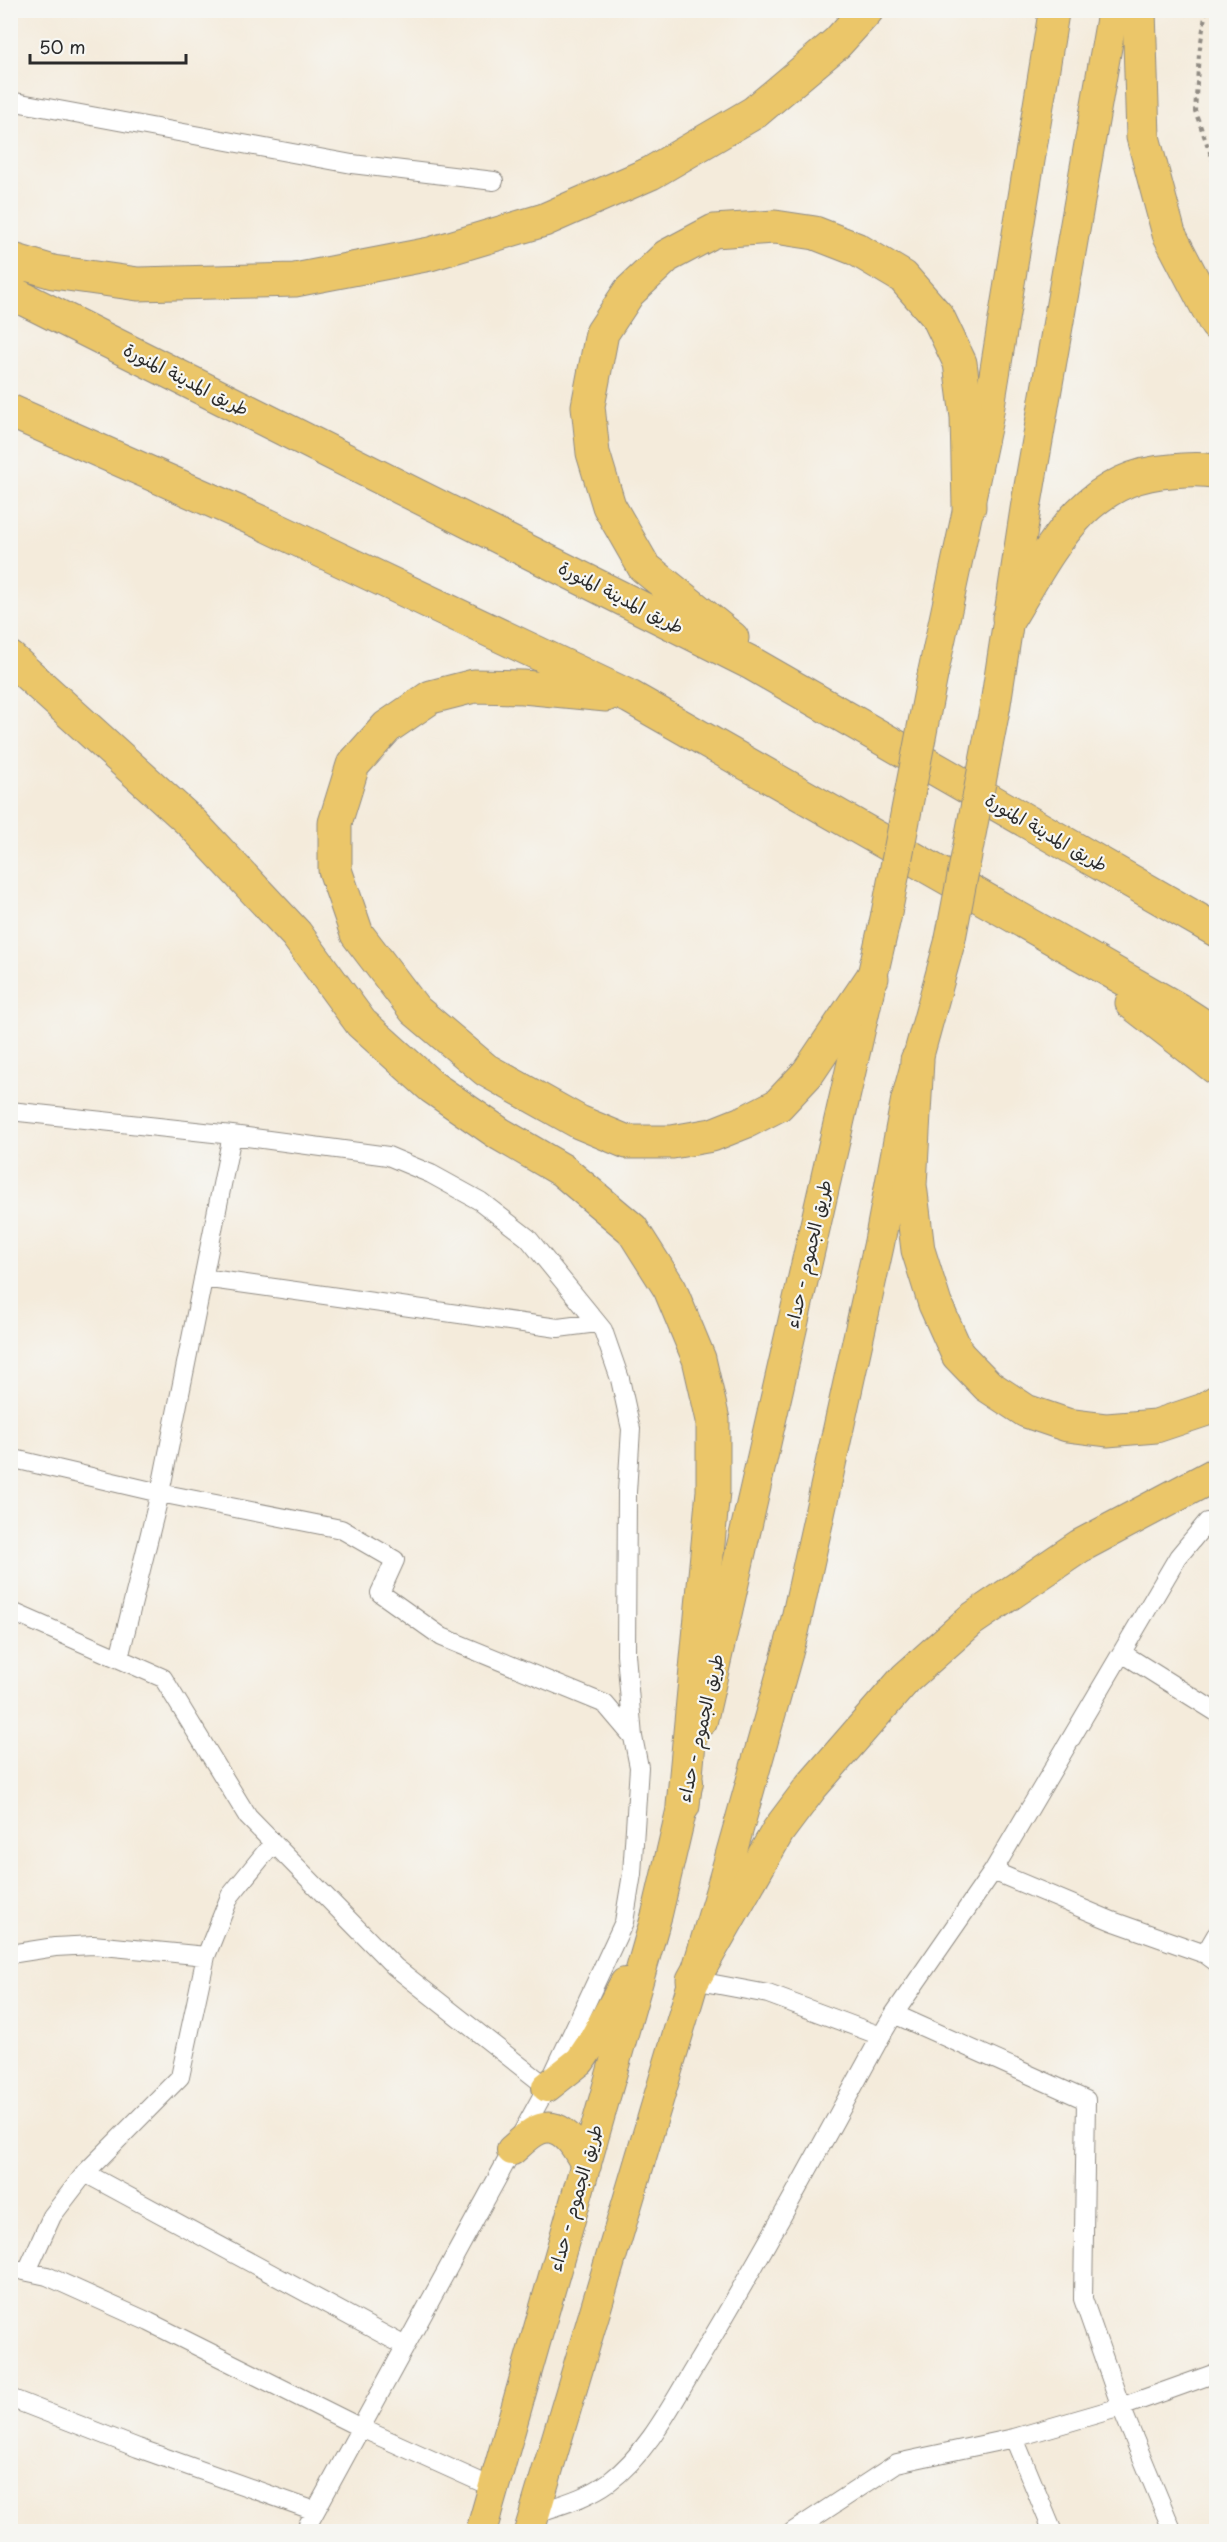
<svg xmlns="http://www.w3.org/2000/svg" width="1227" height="2542" font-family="'Playpen Sans','Playpen Sans Arabic',sans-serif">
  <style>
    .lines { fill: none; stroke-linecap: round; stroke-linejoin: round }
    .street-casing { stroke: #908b83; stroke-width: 20 }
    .primary-casing { stroke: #908b83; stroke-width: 32 }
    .highway-casing { stroke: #908b83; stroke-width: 35 }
    .path { stroke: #908b83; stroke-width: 4; stroke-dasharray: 4.5 4.5; stroke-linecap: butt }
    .street { stroke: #fff; stroke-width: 18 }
    .primary { stroke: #ebc669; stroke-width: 30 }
    .highway { stroke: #ebc669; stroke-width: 33 }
    .primary-bridge-casing { stroke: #908b83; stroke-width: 32; stroke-linecap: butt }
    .primary-bridge { stroke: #ebc669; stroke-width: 30 }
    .labels { text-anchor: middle; stroke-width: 4.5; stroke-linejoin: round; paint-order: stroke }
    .street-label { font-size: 18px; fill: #2b2b2b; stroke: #f6f6f2 }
  </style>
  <rect width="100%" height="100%" fill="#f6f6f2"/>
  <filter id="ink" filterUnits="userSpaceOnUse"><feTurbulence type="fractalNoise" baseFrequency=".0167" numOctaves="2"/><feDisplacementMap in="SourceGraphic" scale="12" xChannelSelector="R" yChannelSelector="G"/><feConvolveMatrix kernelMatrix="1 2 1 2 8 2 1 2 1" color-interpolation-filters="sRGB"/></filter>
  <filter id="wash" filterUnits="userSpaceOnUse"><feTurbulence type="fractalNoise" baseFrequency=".008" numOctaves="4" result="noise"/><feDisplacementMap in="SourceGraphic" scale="24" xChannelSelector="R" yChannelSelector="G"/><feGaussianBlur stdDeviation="1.35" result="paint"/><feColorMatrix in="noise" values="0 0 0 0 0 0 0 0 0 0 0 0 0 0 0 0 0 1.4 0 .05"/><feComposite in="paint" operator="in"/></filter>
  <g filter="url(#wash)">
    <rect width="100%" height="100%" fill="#f4ebdb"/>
  </g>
  <g filter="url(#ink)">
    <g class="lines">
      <g class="street-casing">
        <path id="street" d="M10,101L352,164L494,181
          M10,1111L232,1135L388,1156L431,1174L480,1201L528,1238L603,1330L620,1379L631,1429L627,1492L626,1654L633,1737L639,1767L632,1874L624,1922L547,2087L304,2532
          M203,1278L558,1328L597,1323
          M10,1458L160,1493L341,1529L395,1560L380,1593L442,1637L605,1704L633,1737
          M10,1611L163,1678L248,1817L395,1967L547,2087
          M1122,1653L1216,1712
          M119,1658L160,1493L232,1135
          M993,1871L1112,1921L1205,1954L1216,1962
          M10,1954L55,1947L93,1945L206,1956
          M1205,1954L1216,1935
          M693,1980L768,1994L881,2036L894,2014L993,1871L1178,1557L1207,1522L1216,1523
          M894,2014L1086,2100L1083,2299L1121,2407L1173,2532
          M85,2173L405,2346
          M10,2268L47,2276L149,2322L361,2428L494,2488
          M27,2271L52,2216L85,2173L180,2077L206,1956L230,1896L273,1843
          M10,2398L138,2448L315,2511
          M1014,2438L1053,2532
          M534,2514C560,2505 587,2498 609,2482C650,2451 674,2400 700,2358C764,2252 822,2144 881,2036
          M792,2532L897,2463L1014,2438L1121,2407L1216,2373"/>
      </g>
      <g class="primary-casing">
        <path id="primary" d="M933,673L987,421L1054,10
          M995,707L1026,506L1113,10
          M702,1721L886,916
          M547,2087L580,2061L594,2040L625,1983
          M512,2150C519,2144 526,2137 534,2132C560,2116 577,2147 586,2165
          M481,2532L657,1914L688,1782
          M529,2532L722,1886L794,1630L879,1244L906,1101L950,941"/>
      </g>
      <g class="highway-casing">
        <path id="highway" d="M1139,10L1143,137L1169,234L1216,324
          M10,259L53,272L138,284L295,280L430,254L544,220L651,173L755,112L837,43L867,10
          M10,292L751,663L1216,930
          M10,411L267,525L630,697L1179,1010L1216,1034
          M1009,618C1049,552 1083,476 1171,471C1186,470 1201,468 1216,472
          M732,638L644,567L609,506L593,453L588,406L602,333L629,292L667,256L714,231L775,227L815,233L856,249L903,277L938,317L960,363L967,417L969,507
          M10,658L193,824L296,934L361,1023L432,1087L500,1134L562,1170L632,1229L670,1289L699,1359L713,1420V1491L683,1806
          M606,695L523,687L474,686L431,697L387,727L353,765L335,823V870L357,934L415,1010L486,1070L579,1122L627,1142H672L712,1135L747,1121L778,1105L808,1073L872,978
          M1132,1003L1216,1068
          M917,1060L910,1185L918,1250L935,1304L958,1355L988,1386L1026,1411L1067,1425L1107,1430L1156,1426L1204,1410L1216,1402
          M693,1980L778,1831L811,1787L906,1678L971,1620L1080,1546L1216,1474"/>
      </g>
      <path class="path" d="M1206,10L1199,54L1195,111L1216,169"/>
      <use href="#street" class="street"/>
      <use href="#primary" class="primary"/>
      <use href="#highway" class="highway"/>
      <g class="primary-bridge-casing">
        <path id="primary-bridge" d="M886,916L933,673
          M950,941L995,707"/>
      </g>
      <use href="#primary-bridge" class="primary-bridge"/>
    </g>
  </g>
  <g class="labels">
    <g class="street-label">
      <text transform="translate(186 380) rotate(27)" y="6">طريق المدينة المنورة</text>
      <text transform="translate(621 598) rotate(27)" y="6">طريق المدينة المنورة</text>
      <text transform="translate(1046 833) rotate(30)" y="6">طريق المدينة المنورة</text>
      <text transform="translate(809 1254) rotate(-77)" y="6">طريق الجموم - حداء</text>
      <text transform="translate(701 1728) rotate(-77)" y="6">طريق الجموم - حداء</text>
      <text transform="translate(576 2198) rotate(-74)" y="6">طريق الجموم - حداء</text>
    </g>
  </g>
  <rect width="1227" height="2542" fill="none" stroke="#f6f6f2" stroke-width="36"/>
  <path d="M30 54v9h156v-9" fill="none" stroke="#2b2b2b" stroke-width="3"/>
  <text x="39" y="54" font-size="18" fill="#2b2b2b" stroke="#f6f6f2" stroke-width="4.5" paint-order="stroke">50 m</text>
</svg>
